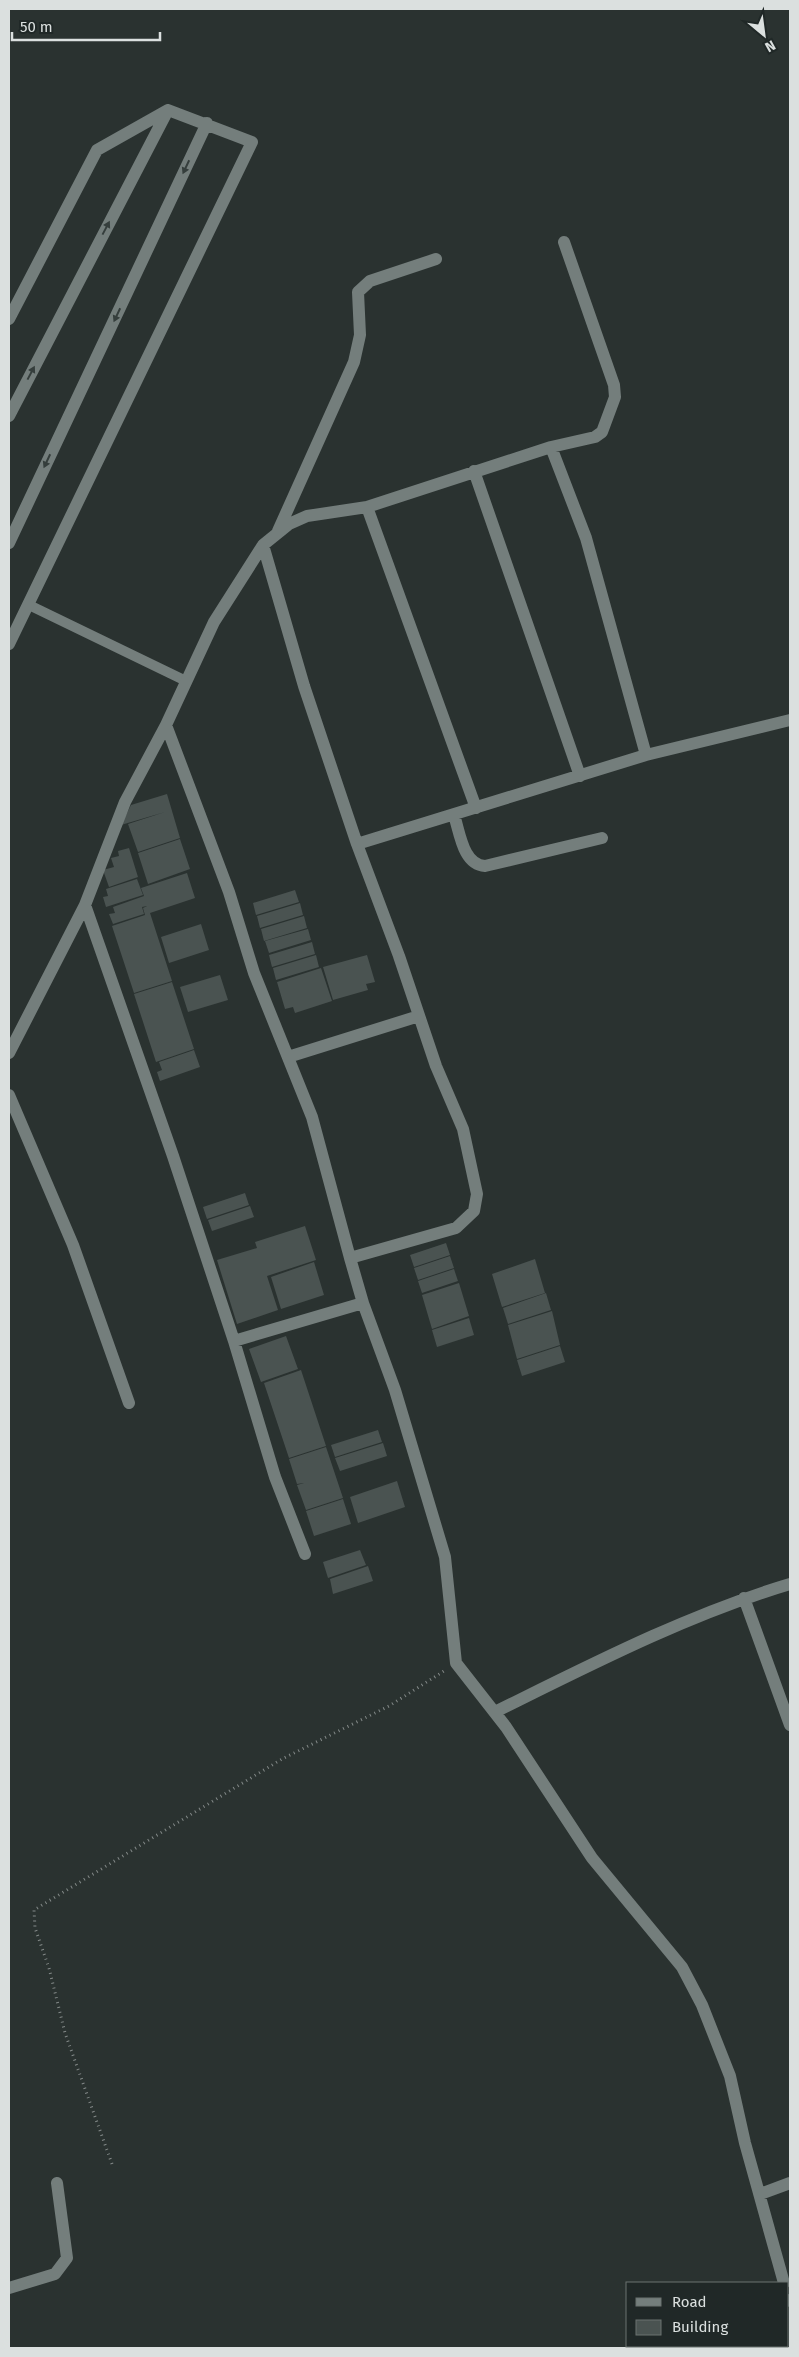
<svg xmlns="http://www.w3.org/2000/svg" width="799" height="2357" font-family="'Fira Sans',sans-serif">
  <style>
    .building { fill: #4a5351 }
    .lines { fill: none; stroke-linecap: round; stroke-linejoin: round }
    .path { stroke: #848a89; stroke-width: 3; stroke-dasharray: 1 4; stroke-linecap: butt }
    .service { stroke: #747e7c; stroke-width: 10 }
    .minor { stroke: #747e7c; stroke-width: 12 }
    .oneway { fill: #353e3c }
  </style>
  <rect width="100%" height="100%" fill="#2a3230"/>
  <path class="building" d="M167,794L180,838L138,852L128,824L165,812L121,825L131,805Z
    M180,839L190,869L148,884L138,853Z
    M129,848L138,877L109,887L103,870L114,867L111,858L119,856L118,851Z
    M187,873L195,898L150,913L172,981L134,993L112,926L145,915L143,908L147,906L142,907L144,914L113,924L109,914L115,913L113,907L144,896L141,888Z
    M137,879L143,895L106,907L103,897L108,896L106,889Z
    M295,890L299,902L256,915L253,903Z
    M300,903L303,915L260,928L257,916Z
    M304,916L307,928L264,941L261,929Z
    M201,924L209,950L169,963L161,937Z
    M308,929L311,940L269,953L265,941Z
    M312,942L315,954L272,967L269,955Z
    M316,955L319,967L276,980L273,968Z
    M367,955L375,982L366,984L368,990L333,1000L323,967Z
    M321,968L332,1001L295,1013L293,1007L285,1009L277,982Z
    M220,975L228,1000L188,1012L180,987Z
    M172,982L194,1049L156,1062L134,994Z
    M194,1050L200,1067L160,1081L157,1072L162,1070L159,1062Z
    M245,1193L249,1205L207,1219L203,1207Z
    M250,1206L254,1217L212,1231L208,1220Z
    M305,1226L316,1260L267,1276L278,1310L237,1324L217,1260L257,1248L255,1242Z
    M446,1243L450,1255L414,1267L410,1255Z
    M450,1256L454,1268L418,1280L414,1268Z
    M535,1259L545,1293L502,1307L492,1274Z
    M314,1262L324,1295L281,1309L271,1277Z
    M454,1269L458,1281L422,1293L418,1281Z
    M459,1283L469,1316L432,1329L427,1312L432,1311L427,1312L422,1295Z
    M546,1293L551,1310L508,1324L503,1308Z
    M552,1311L560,1345L517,1359L508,1325Z
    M469,1318L474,1335L437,1347L432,1330Z
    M286,1336L298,1369L261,1382L249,1349Z
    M560,1346L565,1362L522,1376L517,1360Z
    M301,1370L326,1446L289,1458L264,1383Z
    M378,1430L382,1442L335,1457L331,1445Z
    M383,1443L387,1456L340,1471L335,1458Z
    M326,1447L343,1498L306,1510L297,1485L304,1483L297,1484L289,1459Z
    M397,1481L405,1507L358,1523L350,1497Z
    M343,1499L351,1524L314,1536L306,1511Z
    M360,1550L366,1565L328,1578L323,1562Z
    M368,1566L373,1581L333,1594L330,1579Z"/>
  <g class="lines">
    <path class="path" d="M112,2164L65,2033L49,1968L35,1928L34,1910L282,1759L389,1706L444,1671"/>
    <path class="service" d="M29,605L186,681"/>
    <path class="minor" d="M9,319L97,150L168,110L252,142L9,644
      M9,416L168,110
      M551,447L595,437L602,432L615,397L614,385L564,242
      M474,471L580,776
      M367,507L476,808
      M278,531L354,362L360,335L358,292L370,281L436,259
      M9,543L207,123
      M263,545L289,524L307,516L367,507L551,447L586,538L646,755
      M166,725L229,892L254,973L312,1117L350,1258
      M454,815C460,833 463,865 485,866L602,838
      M357,844L646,755L790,720
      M9,1053L85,905L125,802L166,725L214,622L263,545L304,686L357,844L399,956L436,1066L463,1129L477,1194L474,1211L456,1228L350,1258L363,1303L234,1341L173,1156L85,905
      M288,1057L419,1016
      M9,1095L73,1245L129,1403
      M363,1303L395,1390L445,1557L456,1663L506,1727L592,1858L682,1967L702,2005L730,2076L745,2143L784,2283
      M234,1341L275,1477L305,1554
      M744,1598L790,1725
      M495,1712C590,1665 689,1614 790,1584
      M760,2194L790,2183
      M9,2288L55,2274L67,2258L57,2183
      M788,2300L790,2301
      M741,2346V2348"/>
  </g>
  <defs><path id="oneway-solid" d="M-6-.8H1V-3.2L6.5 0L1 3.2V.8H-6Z" transform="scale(1.25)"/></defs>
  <g class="oneway">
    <use href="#oneway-solid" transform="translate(186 167) rotate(115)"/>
    <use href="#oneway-solid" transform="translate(106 228) rotate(-62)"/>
    <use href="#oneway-solid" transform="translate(117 315) rotate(115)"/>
    <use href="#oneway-solid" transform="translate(31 373) rotate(-62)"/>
    <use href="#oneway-solid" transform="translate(47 461) rotate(115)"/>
  </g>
  <rect width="799" height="2357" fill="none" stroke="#dbe0df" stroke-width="20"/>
  <rect x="626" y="2282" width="162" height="65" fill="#202827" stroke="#6b7271"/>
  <rect x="636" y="2298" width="25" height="8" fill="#747e7c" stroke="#6b7271"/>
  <text x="672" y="2307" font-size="15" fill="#dbe0df">Road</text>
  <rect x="636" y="2320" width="25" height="15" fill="#4a5351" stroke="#6b7271"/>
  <text x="672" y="2332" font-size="15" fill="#dbe0df">Building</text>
  <g transform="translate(764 35) rotate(151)" stroke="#202827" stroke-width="4" paint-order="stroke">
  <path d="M0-4L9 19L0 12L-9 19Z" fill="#dbe0df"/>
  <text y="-8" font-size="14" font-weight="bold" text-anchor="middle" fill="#dbe0df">N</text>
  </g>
  <path d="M12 32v8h148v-8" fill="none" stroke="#dbe0df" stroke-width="2.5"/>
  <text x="20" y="32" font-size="15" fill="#dbe0df" stroke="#202827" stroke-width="4" paint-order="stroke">50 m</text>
</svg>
